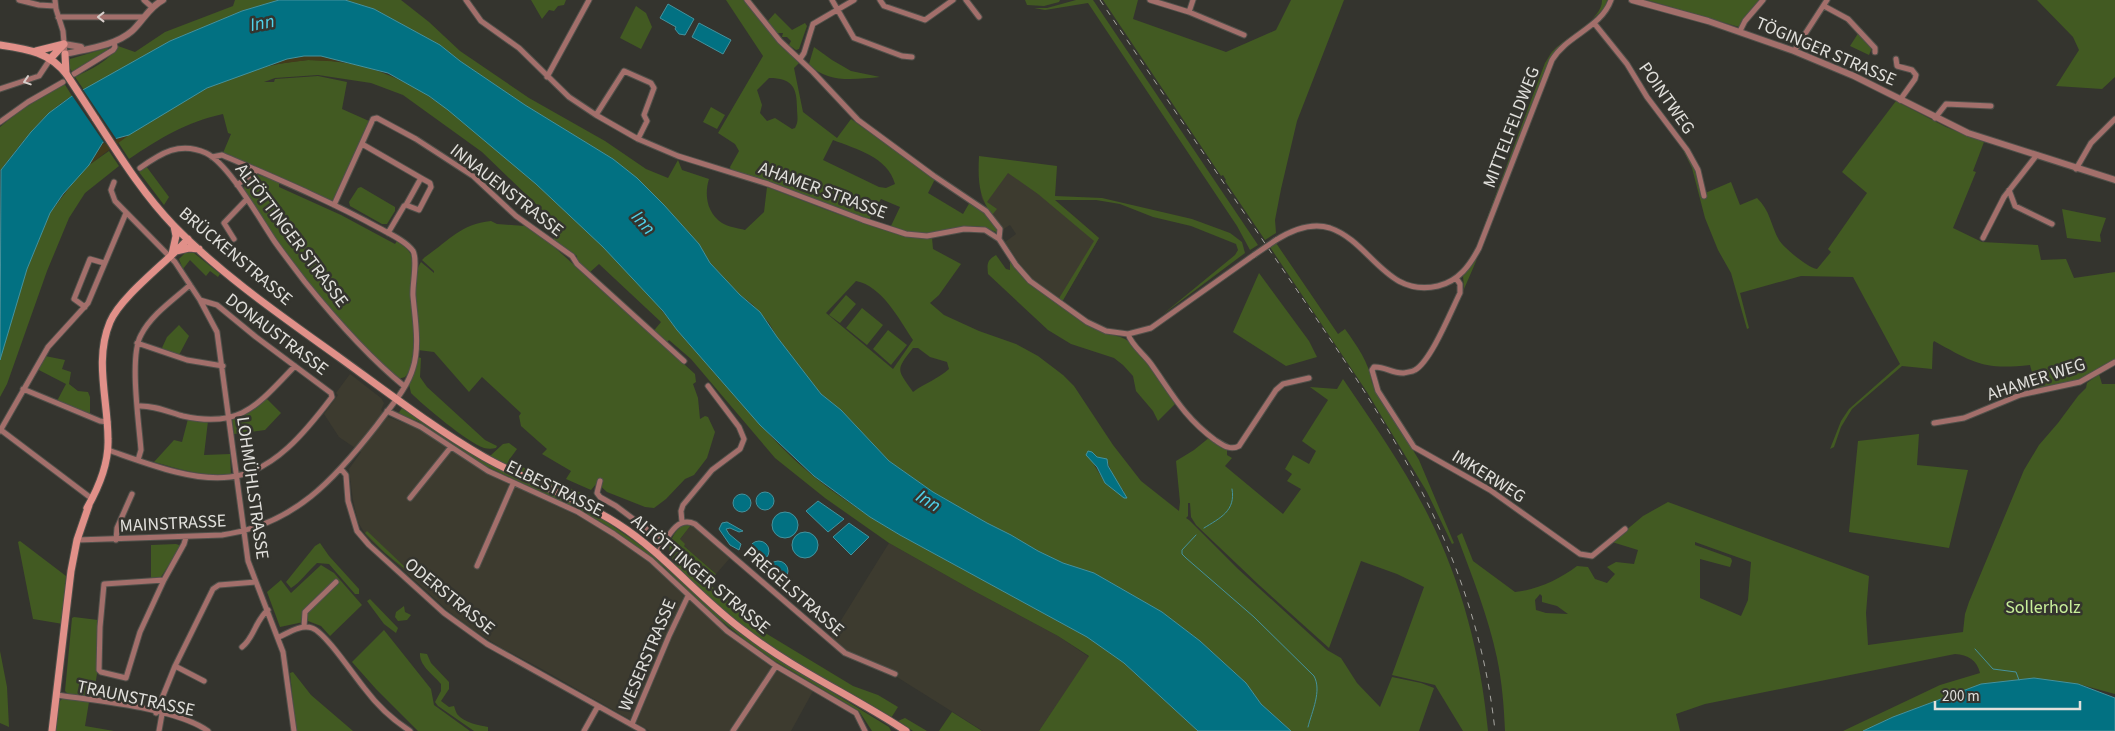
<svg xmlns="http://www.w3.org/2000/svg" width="2115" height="731" font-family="'Source Sans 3',sans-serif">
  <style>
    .built { fill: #3d3b2f }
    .green { fill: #425a22; fill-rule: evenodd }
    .sand { fill: #433b1b }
    .water { fill: #027182; stroke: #45929d }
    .pier { fill: #34342e }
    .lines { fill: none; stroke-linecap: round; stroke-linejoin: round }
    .stream { stroke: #45929d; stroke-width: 1 }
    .minor-casing { stroke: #50504a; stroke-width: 7 }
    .tertiary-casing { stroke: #50504a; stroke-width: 8 }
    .secondary-casing { stroke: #50504a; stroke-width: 9 }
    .minor { stroke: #a36f6b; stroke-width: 5 }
    .tertiary { stroke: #a36f6b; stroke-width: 6 }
    .secondary { stroke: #e19089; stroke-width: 7 }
    .rail { stroke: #a7a6a1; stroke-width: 1; stroke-dasharray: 6 6; stroke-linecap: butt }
    .minor-bridge-casing { stroke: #50504a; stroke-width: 7; stroke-linecap: butt }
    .secondary-bridge-casing { stroke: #50504a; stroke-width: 9; stroke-linecap: butt }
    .minor-bridge { stroke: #a36f6b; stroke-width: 5 }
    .secondary-bridge { stroke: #e19089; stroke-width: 7 }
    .oneway { stroke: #d8cfcb }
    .labels { text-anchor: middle; stroke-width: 5; stroke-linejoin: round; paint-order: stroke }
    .street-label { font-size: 18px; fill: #e1e0dc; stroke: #34342e }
    .park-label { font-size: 18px; fill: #c8ef9a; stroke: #34342e }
    .water-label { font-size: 19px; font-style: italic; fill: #50d3ec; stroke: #34342e }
  </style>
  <rect width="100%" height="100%" fill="#34342e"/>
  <path class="built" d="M1004,163L1074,216L1099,238L1062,302L1031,279L1021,266L1005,242L1016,234L1010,225L1002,230L982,199L981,195Z
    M350,374L381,398L384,403L381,410L388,417L417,428L487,473L584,519L632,549L662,573L729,636L774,669L813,691L791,731H650L540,668L500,647L470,628L447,610L367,537L358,522L353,500L349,469L361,452L339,437L324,414L338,395L336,393Z
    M691,525L698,529L699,532L730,558L716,574L684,546L680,539Z
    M889,543L974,591L1058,636L1089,657L1039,731H983L897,677L848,658L835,650L839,644L830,638Z"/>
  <path class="green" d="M235,0H279L242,11L170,41L84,90L75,77C91,69 108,62 118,46L135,52L165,32L233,6Z
    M345,0H401L429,22L460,51L529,98L605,141L646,169L668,178L678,160L682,170L709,179C704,195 707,213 722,223C728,227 738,228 745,230L764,212L767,187C794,197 911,245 932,238L933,249L961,264L939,295L930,303L944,315L979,331L1016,344L1038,356L1063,375L1074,386L1113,445L1141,481L1179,511L1180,502L1176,461L1194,450L1210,437L1227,450V455L1232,458L1225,466L1283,514L1301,489L1287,481L1292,474L1285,469L1293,455L1309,464L1316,451L1302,441L1328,400L1310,387L1337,389L1343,379C1373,423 1404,467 1428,515C1462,583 1481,656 1488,731H1463L1435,685L1392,675L1424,587L1397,574L1361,561L1329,648L1259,585L1196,525L1191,517L1190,503H1188V516L1186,518L1189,520L1237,568L1327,650L1341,658L1357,683L1380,707L1392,677L1421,683L1434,688L1419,731H1291L1261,704L1246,683L1200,641L1162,612L1094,573L1063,563L1038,551L1011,535L987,523L933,492L889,461L841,410L821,394L777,337L769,323L752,304L740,295L710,263L699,244L613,159L525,105L460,61L440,45L374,9ZM856,281C882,286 899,319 913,340L893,369L826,313ZM913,348H918L930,357L947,362L949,369C938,379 925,383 913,392C897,369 895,371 913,348ZM1092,452L1097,457L1108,462C1109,469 1119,486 1124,491V498L1105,483L1093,463Z
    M531,0H566L564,5L558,6L554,11L549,10L542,19Z
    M726,0H744L775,39L800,62L794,68L803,112L837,138L851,119L935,179L928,193L963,214L970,202C982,210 994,218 998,233L987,228L976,226L924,234L906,232L891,226L900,207L881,199L869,220L731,170L730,167L739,151L735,144L718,133L763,56ZM769,78C792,78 797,87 797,108C797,117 799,120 795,128L792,129L775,118L767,121L760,113L762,105L757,90ZM833,140C856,149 888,157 895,184L886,188L879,187L823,160Z
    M1025,0H1060L1059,2L1044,6L1027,5Z
    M1076,0H1093L1258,245L1250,250L1237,226L1088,3L1045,10L1034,8H1047Z
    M1103,0H1138L1133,19L1226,52L1276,30L1291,0H1344L1297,121L1281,189L1275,220L1276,233L1265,240L1225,181L1226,180L1223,175L1221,176Z
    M1602,0H1607L1605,8L1558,49L1549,62L1481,234L1545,63C1548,59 1550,53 1554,50C1566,37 1603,19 1602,0Z
    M1647,0H1761L1739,27Z
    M2037,0H2115V77L2102,89L2056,86L2079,50L2073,37Z
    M636,6L646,13L652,27L641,49L620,38Z
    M775,13L792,30L805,23L807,26L799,49L796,50L789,45L791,41L787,37H782L783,33H776L767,22Z
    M1859,32L1872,48L1869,55L1850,46Z
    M814,47L832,60L851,71L880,77C856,79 827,84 809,64Z
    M107,48L110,50L73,73L69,67L70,59Z
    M308,60C395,60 442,103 505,157C554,199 602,243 646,291C657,304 667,317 678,331C690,346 704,360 716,375C743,405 769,436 798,463C829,491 865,514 900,535L1087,637L1124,663L1198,731H1039L1089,656L1058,636L974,591L889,543L825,498L775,458L691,359L669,340L665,344L652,333L661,322L599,264L589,273L577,261V256L553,240L561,228L482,152L403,95L371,83L318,75L275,78L264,82H274L275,79L318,76L347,82L342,109L369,121L332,202L223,153L231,134L228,133L223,114C184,123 162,137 129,159L118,142C173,102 239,65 308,60Z
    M64,83L72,96C42,114 22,143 0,171V127L18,112Z
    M1896,101L1946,127L1984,142L1973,171L1976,172L1953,228L1982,242L2038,245L2041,260L2066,259L2074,278L2115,272V361L2090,377L2037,391L2030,365C1983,370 1974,363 1934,341L1933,343L1932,369L1902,366L1852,409L1841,427L1834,447L1830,449L1841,421L1849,409L1900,364L1853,277L1801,276L1740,293L1749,328L1747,329L1731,273L1718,250L1705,218L1692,168L1681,146L1668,128C1687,144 1696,171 1703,194L1731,182L1740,205L1757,198C1770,210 1771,226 1779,240C1784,248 1808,268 1817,269L1831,252L1828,249L1867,193L1842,172Z
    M711,107L725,115L717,129L703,122Z
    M109,151L119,166L85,193L69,218L47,271L7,384L0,397V360L14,309L27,269L50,213L75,180L89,165Z
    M979,156L1057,166L1055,196L1102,198L1192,219L1230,233L1242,242L1245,253L1162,315L1235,255L1238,250L1236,244L1191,226L1153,217L1120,204L1096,200H1055L1099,238L1062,302L1058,300L1094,241L1038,194L1008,173L987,202L997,209L992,215C978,196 978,179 979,156Z
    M146,166L169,197L164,205L139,172Z
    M256,174L279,182V187L341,215L395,244L397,241C403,245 410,250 412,258C415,267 411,276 411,285C410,308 421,360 405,377L398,379L393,376L347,328L300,273L280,245L244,190L245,182Z
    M361,187L395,207V211L387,224H382L350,206L349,202L358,188Z
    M2062,209L2106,218L2100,235L2101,242L2067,238Z
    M491,221L497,224L525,226L542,236L695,374L696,382L693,384L698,398L700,419L705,416L708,417L715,432L707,458L694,475L685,479L666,499L654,508L645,507L607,492L597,483L591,490L566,479L571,471L542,454L547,449L521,426L519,416L521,413L482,377L469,392L434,352L418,350C418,342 419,334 419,326C418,306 409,281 421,262L434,273V271L422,260L425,257C449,241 460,224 491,221Z
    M1276,243L1338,334L1345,329C1357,346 1369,362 1372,383L1419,460L1454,543L1452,544L1427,492L1367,392L1270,247Z
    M186,252L194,253L220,274L218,277L210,271L206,276L190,260L183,269L179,259Z
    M996,255L1006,269L1010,270V259L1022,275L1106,333C1113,335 1119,336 1125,339C1148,353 1161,382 1175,404L1158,421L1153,411L1136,391L1133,376L1123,365L1114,358L1071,344L1048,330L988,274C987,264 987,260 996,255Z
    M1477,259L1461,296L1464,288L1463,276Z
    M1259,273L1309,341L1317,357L1286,366L1233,332Z
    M846,295L856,304L840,323L829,315Z
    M862,308L883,325L867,345L846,328Z
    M179,325L189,336L179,355L161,350L167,337Z
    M888,330L907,345L891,365L873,349Z
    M45,356L65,360L62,369L71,372L69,384L78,391L88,392L90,397V415L57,401L66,384L37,369Z
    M418,357L421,358L420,377L427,387L485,440L497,446L496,448C492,449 488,449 484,448C467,442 424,406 411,393L409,384Z
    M2099,374L2102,384H2115V694L2078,684L2034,678L1981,684L1893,717L1863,731H1843L1940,685L1980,673C1977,660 1968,655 1955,654L1705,704L1676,714L1680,731H1505C1504,706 1502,682 1497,658C1488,616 1472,576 1457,536L1462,533L1473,561L1515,592C1537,590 1560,579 1577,566L1588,567L1595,579L1607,583L1615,574L1607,567L1616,562L1634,564L1638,550L1612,542L1643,516L1668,502L1869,576L1866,613L1868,645L1963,632L1965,614L1969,602L2024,470L2039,445L2058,423L2078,396L2086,388L2087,383ZM1695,542L1751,562L1748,600L1741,616L1700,598V559L1730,567L1732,561L1731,558L1695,545ZM1540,594L1542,596V602L1557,606L1568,614L1546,613L1536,610L1535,600Z
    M266,398L281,413L265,430L234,434L232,419L253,410Z
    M402,408L490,465L572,502L604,520L656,556L703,601L740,633L776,658L889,727L891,731H872L859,711L775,661L744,639L707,609L664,567L606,525L582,511L486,466L418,421L398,414Z
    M188,419L208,421L204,455L230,454L231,475C204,477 179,469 154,462L174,440L182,442Z
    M1919,434L1917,465L1968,470L1949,548L1849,532L1858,441Z
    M509,443L517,449L509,460L511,462L590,497L591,501L589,503L526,475L490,456L503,444Z
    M684,524L691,525L680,539L685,544L684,546L716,574L709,584L767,634L853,686L878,695L898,707L891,718C822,678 749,641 694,583C687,575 676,567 671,557C666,545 674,531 684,524Z
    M367,531L407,569L406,570L385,553L365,533Z
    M20,541L66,576L63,624L33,619L18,542Z
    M320,543L329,556L359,589V594H355L329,564L317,563C308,571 301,582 291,588L286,582L315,546Z
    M176,544L179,545V549L161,577L151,578V545Z
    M321,565L334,573L362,605L330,636L321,626L308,621L280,627L267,592L281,580L291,593Z
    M370,599L398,628L396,633L384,624L367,601Z
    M404,606L405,612L411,615L407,620L398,621L395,617L396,612Z
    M74,617L98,620L97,674L93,698L68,694L65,691L72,618Z
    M384,630L431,689L434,705L470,731H418L376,689L352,662Z
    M0,651L7,687L9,727L0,723Z
    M420,653L427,654L431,663L449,682V689L441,701L449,707L454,706C455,709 456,712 457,714C464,723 479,725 488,727V731H474L438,706L435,702L441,691V684C434,675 419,666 420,653Z
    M293,672L311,695L353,731H296L290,673Z
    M63,698L89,702L85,726L114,731H55L59,702Z
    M952,712L982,731H939Z
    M905,718L927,731H913L898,721Z"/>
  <path class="sand" d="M304,56H321L346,62L308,60L270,65L287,59Z
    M129,135L89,165L103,142Z"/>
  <path class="water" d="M279,0H345L374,9L440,45L460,61L525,105L613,159L637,178L664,205L699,244L710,263L740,295L760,312L777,337L821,394L841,410L889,461L933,492L987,523L1011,535L1038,551L1063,563L1094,573L1162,612L1200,641L1246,683L1261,704L1291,731H1198L1124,663L1087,637L900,535L870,517L814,476L760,425L677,330L663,311L603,247L536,184L448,110L429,96L388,73L321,56H304L287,59L207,88L129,135L103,142L89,165L63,194L50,213L27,269L0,360L1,170L31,132L49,113L72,96L170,41L242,11Z
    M668,4L694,19L685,35L679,34L675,29L676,27L660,18Z
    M699,23L731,40L723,54L692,37Z
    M1088,451L1092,452L1097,457L1107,459L1108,466L1127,498H1124L1105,483L1097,467L1086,455Z
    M756 501a9 9 0 1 1 18 0a9 9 0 1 1-18 0Z
    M733 503a9 9 0 1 1 18 0a9 9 0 1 1-18 0Z
    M818,501L844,519L828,532L806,511Z
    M772 525a13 13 0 1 1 26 0a13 13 0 1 1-26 0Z
    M727,522L743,531L739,532L730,528L726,529L729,534L741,544L739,550L730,545L719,529L722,523Z
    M849,523L869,537L851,555L833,537Z
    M792 545a13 13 0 1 1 26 0a13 13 0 1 1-26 0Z
    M749 551a10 10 0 1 1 20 0a10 10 0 1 1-20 0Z
    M768 571a10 10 0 1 1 20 0a10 10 0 1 1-20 0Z
    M2034,678L2078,684L2115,698V731H1863L1893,717L1981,684Z"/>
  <path class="pier" d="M82,88L117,140L105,144L71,94Z"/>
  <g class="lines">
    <path class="stream" d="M1204,528C1220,518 1236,511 1232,489
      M1196,535L1182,550V554L1186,558L1254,617L1314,676C1322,691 1312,711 1308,727
      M1975,649L1993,669L2016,672L2019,680"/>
    <g class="minor-casing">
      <path id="minor" d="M19,0L39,5L55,6
        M55,0L56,9L63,31L65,54
        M144,0L152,7
        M466,0L481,21L519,48L569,97L596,115L638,139L678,156L768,184L863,220L906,234L927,236L964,229L985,230L999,239L1016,265L1030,281L1087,322L1106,331L1128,334L1151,328L1254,255
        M747,0L780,41L813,72L858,120L934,176L986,211L1000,229L999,239
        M832,0L854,38L902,56L912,57
        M880,0L884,6L925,20L953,0
        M966,0L979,17
        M1150,0L1189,12L1244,35
        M1824,6L1848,19L1875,48V52
        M1189,12L1193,0
        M58,17H143
        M1594,23L1627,64L1647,97L1687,150L1698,170L1704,196
        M1740,31L1745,21L1763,0
        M1794,51L1827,0
        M800,59L804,53L813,24L854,0
        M1896,59L1897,66L1912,70L1916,75L1915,79L1900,100
        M74,74L113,50L115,47L114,42
        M547,77L589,0
        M0,89L39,76L51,58
        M596,115L624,71L651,83L654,88L644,115L647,121L638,139
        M1935,118L1946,104L1991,106
        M0,122L28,102L63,82
        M362,144L421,178
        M140,168C161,153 180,141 206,153C229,164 260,220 275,242C285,256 295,269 305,282C335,319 367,356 404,386
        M2076,169L2091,143L2115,119
        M114,182L111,190L115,201L175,262L200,300L217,332L248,561L283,652L294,731
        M237,185L256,171
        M2009,190L2015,206L2052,224
        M334,205L373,119L377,118L416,139L473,176L516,216L572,256L577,264L684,361
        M388,233L404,206L406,205L419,210L431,187L430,183L421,178L406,205
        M1983,238L2004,197L2036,156
        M234,239L224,223L247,199
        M1276,240C1292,230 1311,222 1330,228C1371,242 1386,298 1438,286C1459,281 1470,265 1479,248L1552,60C1567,35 1601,28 1611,0
        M1456,278L1460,284V293C1451,311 1431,361 1415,370C1412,372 1407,372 1404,373C1393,374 1384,366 1374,367L1372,370L1378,391L1414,447L1490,490L1580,554L1592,556L1625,529
        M85,307L74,299L90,259L104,263
        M1128,334C1132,346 1144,354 1151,364C1173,395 1184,417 1215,440C1223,445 1230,451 1239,446L1276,390L1283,384L1309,378
        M137,343L187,360L223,366
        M23,389L100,421L108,422
        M138,406C153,405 169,412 183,416C242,429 258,404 295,366
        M387,411L421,427L488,471L578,512L614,534L651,560L727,631L776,666L856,713L865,731
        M1934,423L1964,418L2020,395L2080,382L2115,362
        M1,430L91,498
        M0,431L48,347L88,303L126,213
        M108,450C143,462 192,482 230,477C274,472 307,430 332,397L331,393L256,337L217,305L200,300
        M138,460L141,450C139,423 129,356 141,335C151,315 173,300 190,285
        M341,469L346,475L348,501L357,531L369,545L444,613L487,644L643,731
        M600,481L597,493L600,497L616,506L648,530L666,540
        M410,498L451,447
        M682,522L681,511L683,505L712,470L740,449L744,439L739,427L708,386
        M77,540L222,535C294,525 335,479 377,425C390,407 407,389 413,368C420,346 415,319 413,296C412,285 418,260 413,251C406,241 390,234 379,228C328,200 275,178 222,155L212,157
        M116,540L117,528L132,494
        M658,553C667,539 676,515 695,524L845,653L895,674
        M477,566L513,484
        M164,580L140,632L126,678L101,672L99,670L100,627L104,584L164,580L184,544L186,537
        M304,627L305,612L336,582
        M279,637C288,633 301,624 312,628C326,633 354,676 365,689C377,705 393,720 410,731
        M242,647C254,638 256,619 268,610
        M175,666L204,681
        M57,695C98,701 176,708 208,731
        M156,713L175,666L213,589L219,585L256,582
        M632,724L669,636L688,596
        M159,731L162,714
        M584,731L598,706
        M733,731L776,666"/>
    </g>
    <g class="tertiary-casing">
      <path id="tertiary" d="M1632,0L1708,21L1794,51L1854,76L1968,133L2115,180
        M64,44L81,47
        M65,54C86,49 115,46 132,31C143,21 149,7 163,0"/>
    </g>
    <g class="secondary-casing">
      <path id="secondary" d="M0,45C27,49 50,52 67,75
        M36,51L64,44
        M65,54L66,73
        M51,58L64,44
        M95,118C119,155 143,194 174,226C223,276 283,317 340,358C387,392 434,428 484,457C528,482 576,497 618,524C665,554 699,598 744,631C794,670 853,696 906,731
        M176,251L189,248L199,249
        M172,254L176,236L174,226
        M87,508C99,487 109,464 108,439C108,400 94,360 110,322C121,296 167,262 188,239
        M52,731L71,571L77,540L89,505"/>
    </g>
    <use href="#minor" class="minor"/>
    <use href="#tertiary" class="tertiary"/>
    <use href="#secondary" class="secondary"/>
    <path class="rail" d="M1100,0C1158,86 1216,172 1275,258C1378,409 1475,543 1495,731"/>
    <g class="minor-bridge-casing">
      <path id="minor-bridge" d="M1254,255L1276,240"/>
    </g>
    <g class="secondary-bridge-casing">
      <path id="secondary-bridge" d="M67,75L95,118"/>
    </g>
    <use href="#minor-bridge" class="minor-bridge"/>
    <use href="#secondary-bridge" class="secondary-bridge"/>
  </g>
  <defs><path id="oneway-chevron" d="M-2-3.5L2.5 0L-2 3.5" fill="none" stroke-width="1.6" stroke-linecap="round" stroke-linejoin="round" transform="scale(1.25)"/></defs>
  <g class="oneway">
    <use href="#oneway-chevron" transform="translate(101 17) rotate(180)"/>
    <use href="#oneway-chevron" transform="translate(27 81) rotate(162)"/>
  </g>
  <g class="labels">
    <g class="street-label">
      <text transform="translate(1826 51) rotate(23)" y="6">TÖGINGER STRASSE</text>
      <text transform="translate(1667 98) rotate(55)" y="6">POINTWEG</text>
      <text transform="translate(1511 127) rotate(-69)" y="6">MITTELFELDWEG</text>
      <text transform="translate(507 190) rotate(38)" y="6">INNAUENSTRASSE</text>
      <text transform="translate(823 190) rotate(20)" y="6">AHAMER STRASSE</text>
      <text transform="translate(292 235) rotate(53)" y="6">ALTÖTTINGER STRASSE</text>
      <text transform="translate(236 256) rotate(40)" y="6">BRÜCKENSTRASSE</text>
      <text transform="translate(277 334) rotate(37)" y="6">DONAUSTRASSE</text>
      <text transform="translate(2036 379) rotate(-18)" y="6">AHAMER WEG</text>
      <text transform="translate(1489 476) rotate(32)" y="6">IMKERWEG</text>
      <text transform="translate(253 488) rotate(82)" y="6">LOHMÜHLSTRASSE</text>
      <text transform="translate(555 488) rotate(26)" y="6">ELBESTRASSE</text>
      <text transform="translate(173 523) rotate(-3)" y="6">MAINSTRASSE</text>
      <text transform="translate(701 574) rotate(40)" y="6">ALTÖTTINGER STRASSE</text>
      <text transform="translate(794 591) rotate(41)" y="6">PREGELSTRASSE</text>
      <text transform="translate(450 596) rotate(39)" y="6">ODERSTRASSE</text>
      <text transform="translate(647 655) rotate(-67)" y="6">WESERSTRASSE</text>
      <text transform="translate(136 698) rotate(12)" y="6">TRAUNSTRASSE</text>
    </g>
    <g class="park-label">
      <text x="2043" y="613">Sollerholz</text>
    </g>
    <g class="water-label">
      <text transform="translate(262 22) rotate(-11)" y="7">Inn</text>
      <text transform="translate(644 222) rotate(48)" y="7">Inn</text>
      <text transform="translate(929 500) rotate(32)" y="7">Inn</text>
    </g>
  </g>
  <path d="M1935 701v8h145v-8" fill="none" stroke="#e1e0dc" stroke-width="2.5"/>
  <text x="1942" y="701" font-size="15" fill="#e1e0dc" stroke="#34342e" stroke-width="4" paint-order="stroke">200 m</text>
</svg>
